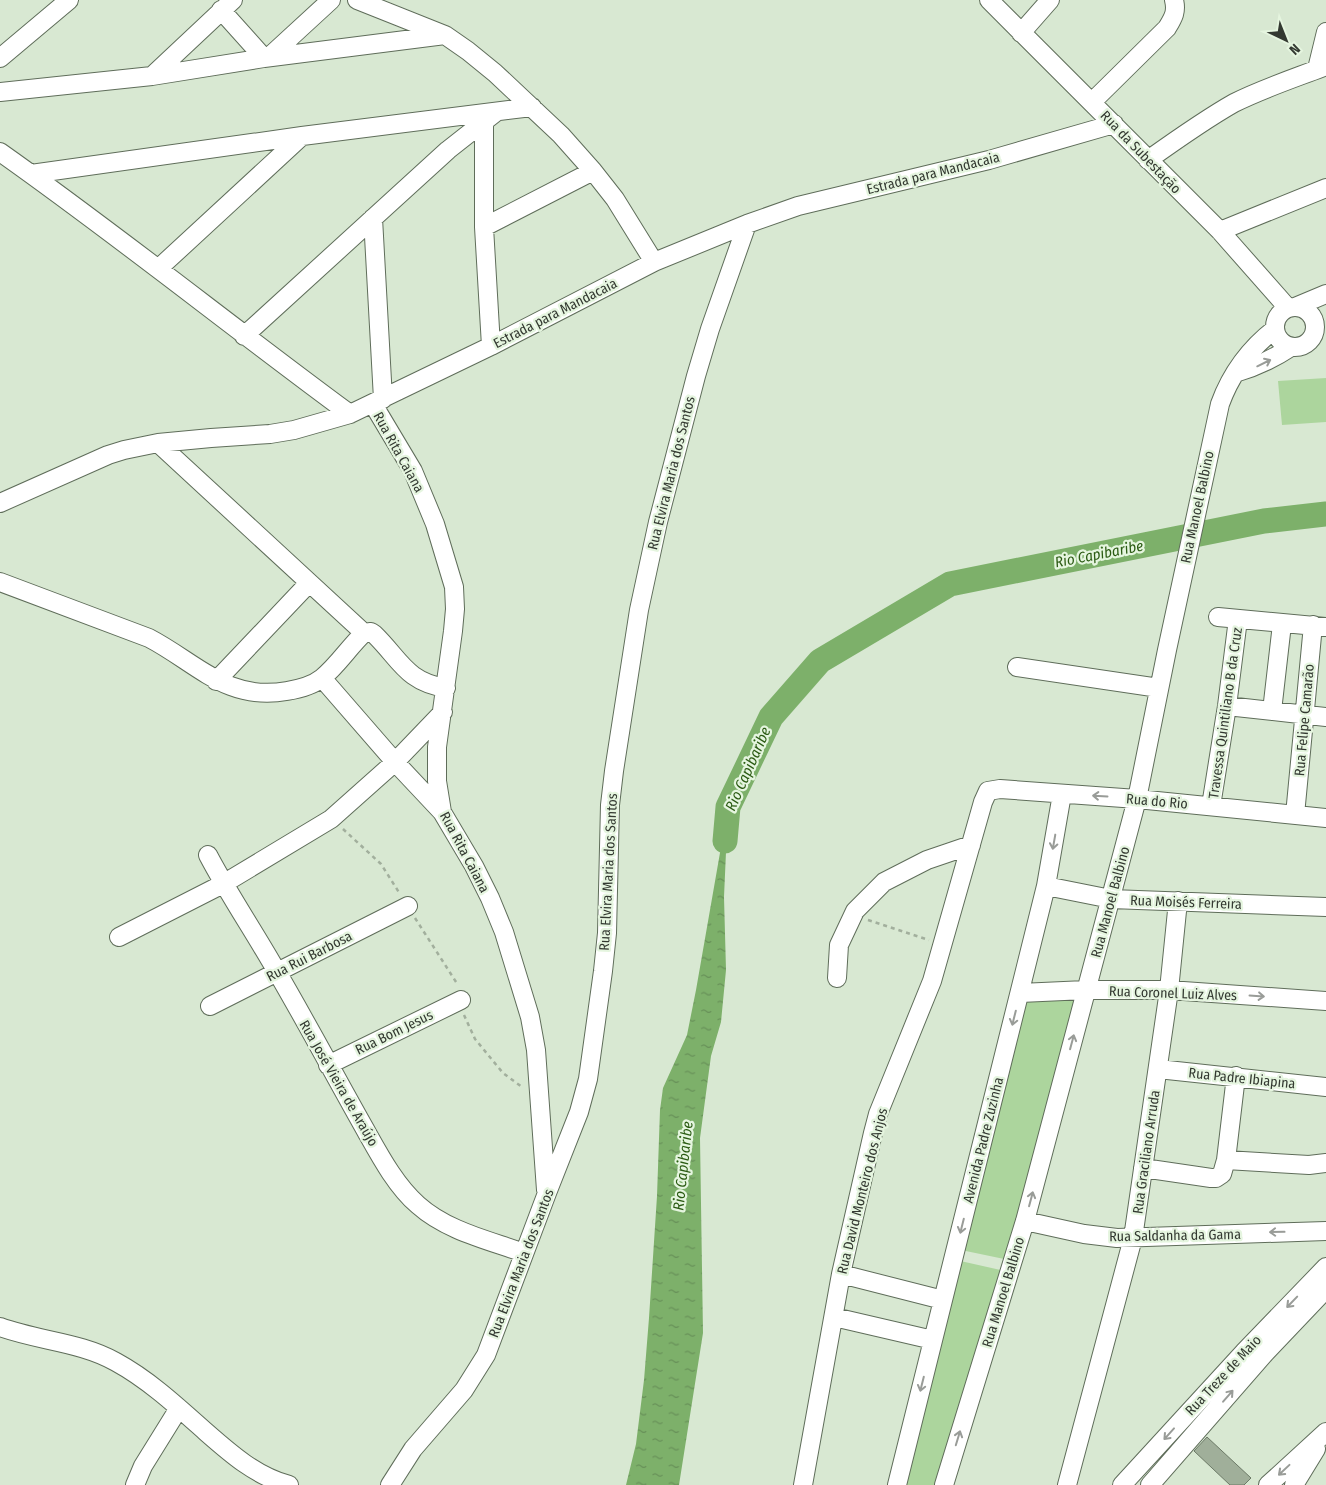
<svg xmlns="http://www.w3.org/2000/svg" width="1326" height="1485" font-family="'Fira Sans Condensed',sans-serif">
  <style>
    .green { fill: #acd59d }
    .water { fill: url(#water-ripples) }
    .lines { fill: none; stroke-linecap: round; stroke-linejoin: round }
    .river { stroke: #7db06a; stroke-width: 25 }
    .building { fill: #a0af9a; stroke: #6c7a67 }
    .minor-casing { stroke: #5f6d5a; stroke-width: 20 }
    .path { stroke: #a2af9d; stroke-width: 2.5; stroke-dasharray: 4 4; stroke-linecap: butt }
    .minor { stroke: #fff; stroke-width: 18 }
    .oneway { stroke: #999c98 }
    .labels { text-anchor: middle; stroke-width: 4.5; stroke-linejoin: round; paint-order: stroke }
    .street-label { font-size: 14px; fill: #333931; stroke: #e5f5df }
    .water-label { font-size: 15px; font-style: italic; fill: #2b5b13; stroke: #e5f5df }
  </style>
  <defs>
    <pattern id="water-ripples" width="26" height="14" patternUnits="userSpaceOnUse" patternTransform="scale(1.25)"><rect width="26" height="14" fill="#7db06a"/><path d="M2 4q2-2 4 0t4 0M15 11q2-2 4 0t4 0" fill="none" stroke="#679058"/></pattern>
  </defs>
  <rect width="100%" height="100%" fill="#d8e8d2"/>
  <path class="green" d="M1326,378V422L1282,425L1278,381Z
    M1082,994L1009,1260L961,1250L1021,996Z
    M956,1260L1005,1271L940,1485H900Z"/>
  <path class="water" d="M728,807L724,897L726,970L721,1022L711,1056L700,1138L703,1333L679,1485H626L636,1444L644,1380L649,1318L657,1196L660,1110L663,1088L687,1035L696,990Z"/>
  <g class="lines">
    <path class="river" d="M725,841L728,807L771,717L820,661L950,584L1264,521L1326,514"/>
  </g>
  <path class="building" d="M1207,1437L1251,1478L1244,1485H1230L1194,1451Z"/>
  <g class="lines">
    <g class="minor-casing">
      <path id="minor" d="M357,0L445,35L468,51L495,73L561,135L593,171L615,199L654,262
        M989,0L1220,231L1288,308
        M221,10L264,58
        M1021,33L1050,0
        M269,57L331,0
        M0,58L69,0
        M1317,69L1326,32
        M152,76L233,0
        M0,92L152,76L264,58L445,35
        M1092,102L1167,28C1173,18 1177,12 1174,0
        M484,120V227L491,346
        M0,152C119,236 233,328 350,414
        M1148,160C1176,140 1204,120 1234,103C1264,88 1295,78 1326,66
        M31,174L302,136L532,107
        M373,218L383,399
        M484,227L593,171
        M1220,231L1326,188
        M159,268L302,136
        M1275 327a20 20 0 1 1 40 0a20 20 0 1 1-40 0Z
        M1295,307L1326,294
        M244,336L448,150L495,113
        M1235,373C1256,367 1273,359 1291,347
        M373,404L413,471L435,524L454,587L455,609L453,631L437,747V781L442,812L474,866L490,898L504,932L530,1017L536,1050L546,1190
        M158,443L364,633
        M0,503L108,455L124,450L158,443L211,438L270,434L294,430L350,414L491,346L654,262L747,224L798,206L989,160L1114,124
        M0,582L149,638C197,663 227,702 287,691C299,689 312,686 322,678C338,665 349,647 364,633
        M1218,617L1326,627
        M364,633L371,632L374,634C400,659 406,682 446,688
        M1017,667L1159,688
        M322,678L395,762L442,812
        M216,681L309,583
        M1227,706L1326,717
        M1272,711L1282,624
        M1211,806L1227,706L1238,619
        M1295,815L1313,625
        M208,855C229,895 255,933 277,972C308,1025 336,1078 366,1131C380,1156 396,1186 418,1205C447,1231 488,1240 524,1253
        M1046,886L1111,899L1326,907
        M119,937L223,884L331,819L395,762L443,712
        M837,978L839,945L855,911L884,882L927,860L971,845
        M1020,993L1086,990H1169L1326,1001
        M210,1006L408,906
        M328,1065L461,1000
        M1158,1069L1326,1087
        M1226,1160L1309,1165L1326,1163
        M1143,1168L1211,1178H1216L1222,1174L1226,1160L1236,1076
        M1025,1221L1084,1234L1117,1238L1326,1231
        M841,1274L943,1300
        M834,1317L933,1340
        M0,1327C38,1341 81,1342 116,1362C149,1380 178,1407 206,1432C231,1454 256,1476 289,1485
        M135,1485L143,1466L179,1408
        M390,1485L413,1449L464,1390L486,1355L547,1193L579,1112L588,1079L603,971L607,933L610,805L614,771L639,610L658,522L696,376L710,329L747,224
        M803,1485L841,1274L873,1133L878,1114L932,981L983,802L988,791L1000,789L1137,799L1326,818
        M897,1485L1046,886L1062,794
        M944,1485L1025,1221L1137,799L1167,650L1220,404C1231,374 1249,349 1275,329
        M1067,1485L1133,1238L1169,990L1178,901
        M1122,1485L1244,1352L1326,1267
        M1150,1485L1266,1352L1326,1289
        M1268,1485L1326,1432
        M1294,1485L1316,1449"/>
    </g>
    <path class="path" d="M343,829L381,864L400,894
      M415,918L458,985
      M868,920L929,940
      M464,1015L475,1039L503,1073L522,1087"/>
    <use href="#minor" class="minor"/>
  </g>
  <defs><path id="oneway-shaft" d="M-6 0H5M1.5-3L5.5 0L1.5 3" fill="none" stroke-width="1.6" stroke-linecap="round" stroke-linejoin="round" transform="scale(1.25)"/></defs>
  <g class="oneway">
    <use href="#oneway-shaft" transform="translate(1264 363) rotate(-26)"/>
    <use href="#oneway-shaft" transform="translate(1100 796) rotate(-177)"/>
    <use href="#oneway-shaft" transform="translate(1054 842) rotate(100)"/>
    <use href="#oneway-shaft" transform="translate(1257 996) rotate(4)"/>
    <use href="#oneway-shaft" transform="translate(1014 1018) rotate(104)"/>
    <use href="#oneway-shaft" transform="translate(1072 1042) rotate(-75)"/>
    <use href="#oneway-shaft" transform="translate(1031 1199) rotate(-75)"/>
    <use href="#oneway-shaft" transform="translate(962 1226) rotate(104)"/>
    <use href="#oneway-shaft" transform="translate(1277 1232) rotate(179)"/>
    <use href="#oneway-shaft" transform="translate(1292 1302) rotate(134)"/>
    <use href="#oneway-shaft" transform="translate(922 1384) rotate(104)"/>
    <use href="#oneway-shaft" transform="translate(1228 1396) rotate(-49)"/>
    <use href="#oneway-shaft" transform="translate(1169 1434) rotate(132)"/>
    <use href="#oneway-shaft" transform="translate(958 1438) rotate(-73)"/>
    <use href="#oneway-shaft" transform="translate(1284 1470) rotate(137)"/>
  </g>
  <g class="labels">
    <g class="street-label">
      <text transform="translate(1141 152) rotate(46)" y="5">Rua da Subestação</text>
      <text transform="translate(933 173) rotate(-14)" y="5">Estrada para Mandacaia</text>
      <text transform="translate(555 313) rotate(-27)" y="5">Estrada para Mandacaia</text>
      <text transform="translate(399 452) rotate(61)" y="5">Rua Rita Caiana</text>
      <text transform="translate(671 473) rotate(-76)" y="5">Rua Elvira Maria dos Santos</text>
      <text transform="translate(1197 507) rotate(-78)" y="5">Rua Manoel Balbino</text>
      <text transform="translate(1225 713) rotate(-82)" y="5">Travessa Quintiliano B da Cruz</text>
      <text transform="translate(1304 720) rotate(-85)" y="5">Rua Felipe Camarão</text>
      <text transform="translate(1157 801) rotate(5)" y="5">Rua do Rio</text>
      <text transform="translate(465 852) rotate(62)" y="5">Rua Rita Caiana</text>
      <text transform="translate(608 872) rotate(-87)" y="5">Rua Elvira Maria dos Santos</text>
      <text transform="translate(1110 902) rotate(-75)" y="5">Rua Manoel Balbino</text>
      <text transform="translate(1186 902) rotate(2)" y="5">Rua Moisés Ferreira</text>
      <text transform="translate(309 956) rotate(-27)" y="5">Rua Rui Barbosa</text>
      <text transform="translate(1173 993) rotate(2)" y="5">Rua Coronel Luiz Alves</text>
      <text transform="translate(394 1032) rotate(-26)" y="5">Rua Bom Jesus</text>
      <text transform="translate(1242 1078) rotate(6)" y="5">Rua Padre Ibiapina</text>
      <text transform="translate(339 1083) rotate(60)" y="5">Rua José Vieira de Araújo</text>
      <text transform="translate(983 1140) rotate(-76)" y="5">Avenida Padre Zuzinha</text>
      <text transform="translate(1146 1152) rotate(-82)" y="5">Rua Graciliano Arruda</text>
      <text transform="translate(862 1191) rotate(-76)" y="5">Rua David Monteiro dos Anjos</text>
      <text transform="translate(1175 1235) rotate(-1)" y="5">Rua Saldanha da Gama</text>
      <text transform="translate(521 1263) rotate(-69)" y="5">Rua Elvira Maria dos Santos</text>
      <text transform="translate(1003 1292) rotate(-73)" y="5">Rua Manoel Balbino</text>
      <text transform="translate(1223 1375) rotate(-47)" y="5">Rua Treze de Maio</text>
    </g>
    <g class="water-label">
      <text transform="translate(1099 554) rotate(-11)" y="5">Rio Capibaribe</text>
      <text transform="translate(748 769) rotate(-66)" y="5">Rio Capibaribe</text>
      <text transform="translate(683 1166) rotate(-84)" y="5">Rio Capibaribe</text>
    </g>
  </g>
  <g transform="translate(1286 40) rotate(137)" stroke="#e5f5df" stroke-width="4" paint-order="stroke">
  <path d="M0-4L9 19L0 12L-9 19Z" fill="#333931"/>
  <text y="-8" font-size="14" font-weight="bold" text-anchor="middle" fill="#333931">N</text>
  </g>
</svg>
